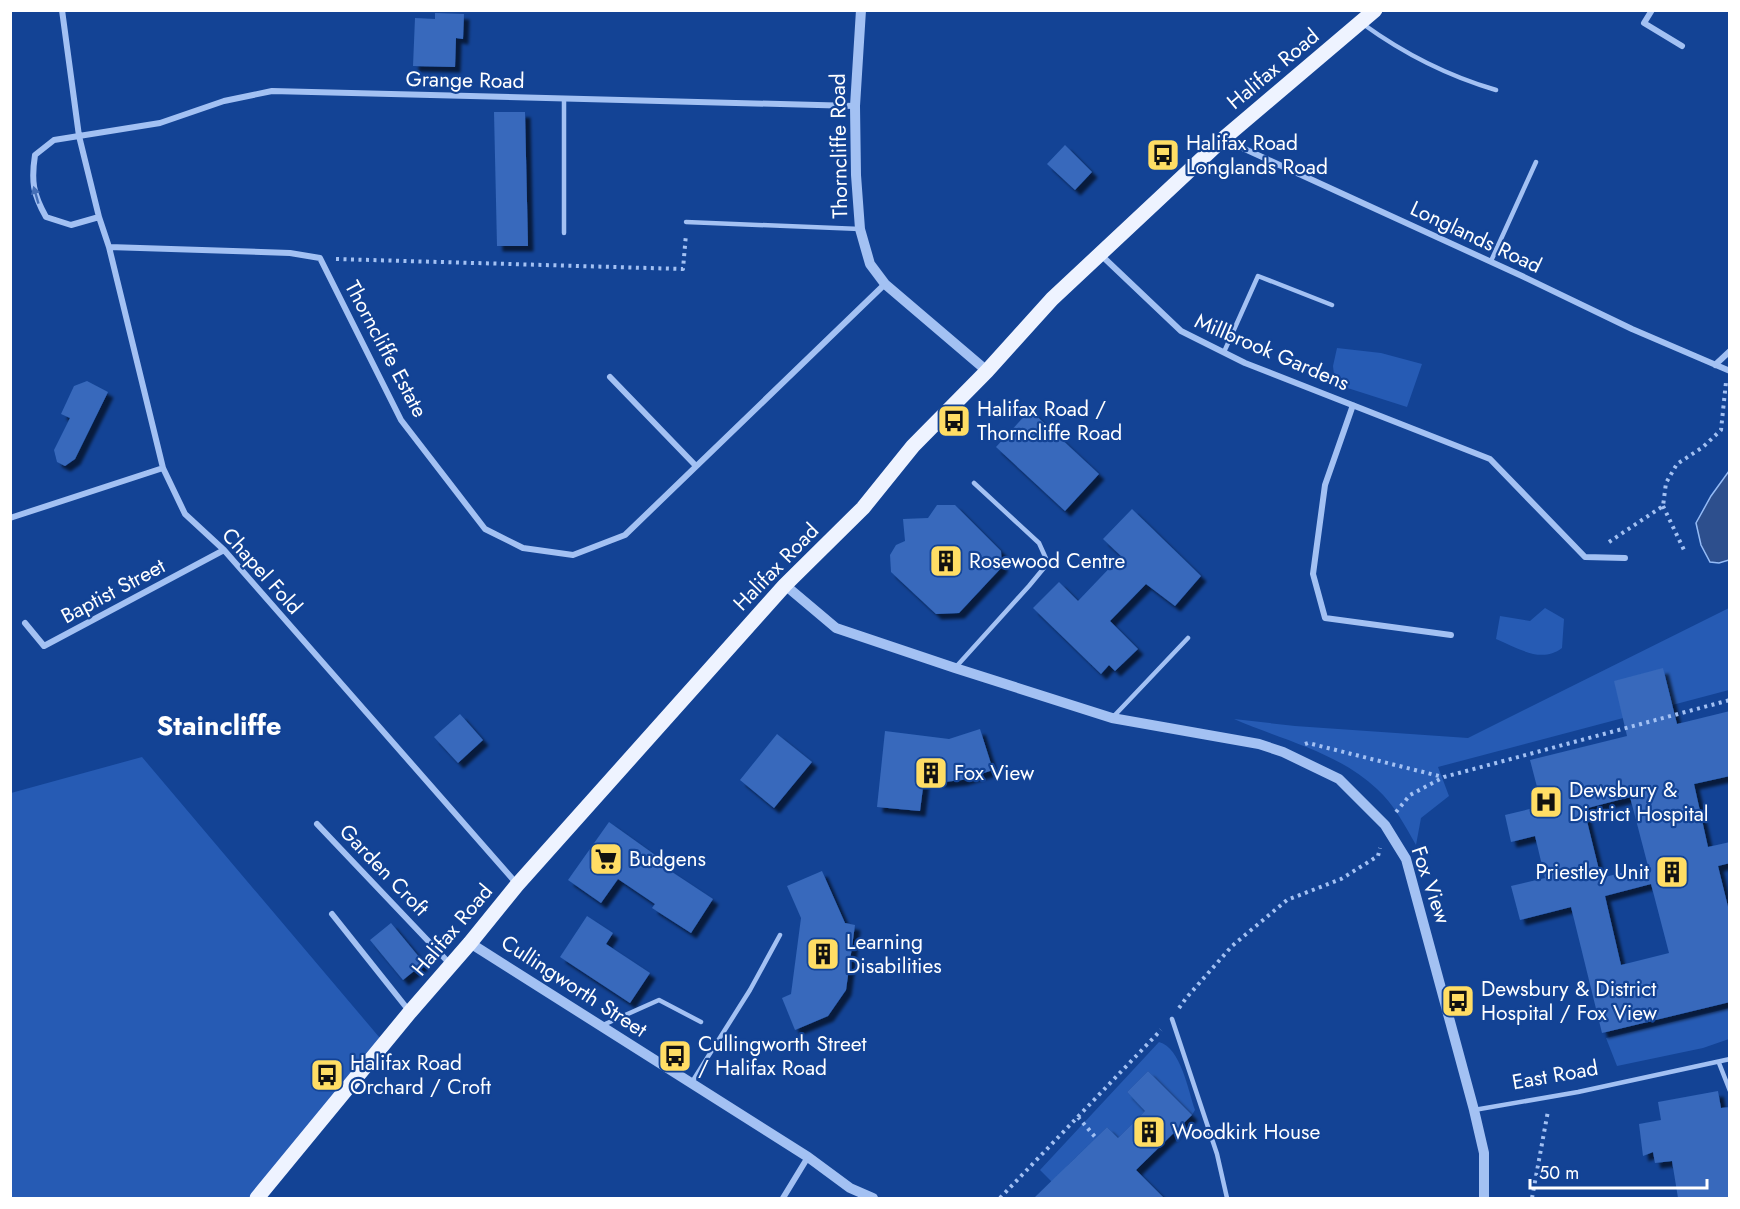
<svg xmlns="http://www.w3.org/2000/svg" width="1740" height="1209" font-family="Jost,sans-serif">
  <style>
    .green { fill: #265bb4 }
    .water { fill: #2d4f8d; stroke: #94bbf6; stroke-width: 1.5 }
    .building { fill: #3769bc; fill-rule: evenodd; filter: url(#shadow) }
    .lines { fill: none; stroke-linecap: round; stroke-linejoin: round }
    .path { stroke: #a3c1f3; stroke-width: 4; stroke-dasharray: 3 4.5; stroke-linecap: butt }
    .service { stroke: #a3c1f3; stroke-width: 4.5 }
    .minor { stroke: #a3c1f3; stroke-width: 6 }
    .tertiary { stroke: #a3c1f3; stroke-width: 10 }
    .primary { stroke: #eef3ff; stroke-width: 15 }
    .oneway { fill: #456fb6 }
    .labels { text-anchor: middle; stroke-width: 4.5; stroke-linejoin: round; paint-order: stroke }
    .street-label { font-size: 21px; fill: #fff; stroke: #134395 }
    .poi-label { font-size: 21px; fill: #fff; stroke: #134395; text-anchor: start }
    .district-label { font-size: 27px; font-weight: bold; fill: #fff; stroke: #134395 }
  </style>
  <defs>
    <filter id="shadow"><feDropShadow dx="5.5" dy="5.5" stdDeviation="1.5" flood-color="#0009"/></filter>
  </defs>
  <rect width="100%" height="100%" fill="#134395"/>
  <path class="green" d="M1337,348L1381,353L1422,364L1407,407L1335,384L1333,366Z
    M1545,608L1564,619L1562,648C1541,664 1518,648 1496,639L1500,616L1530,621Z
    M1729,608V690L1438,767L1449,796L1421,818L1416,845C1405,826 1394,804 1377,789C1338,752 1282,740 1234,719L1295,726L1468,738Z
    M142,757L385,1044L257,1198H11V793Z
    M1729,1008V1039L1703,1048L1617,1066L1606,1038Z
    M1159,1042C1181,1048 1188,1090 1195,1110L1192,1115L1148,1071L1127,1092L1145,1111L1118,1138L1107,1127L1067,1166L1057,1187L1040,1170Z"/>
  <path class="water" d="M1729,471V560L1719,563L1710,562L1701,545L1696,523L1711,496Z"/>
  <path class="building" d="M435,13L464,14L463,39L456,38L455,67L413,66L415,18L435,19Z
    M494,112H525L528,246H497Z
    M1065,145L1092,172L1075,190L1047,164Z
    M87,381L108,392L75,459L65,466L57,462L54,450L70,418L61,414L74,386Z
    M1030,410L1099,474L1065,511L996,447Z
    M937,505H955L1001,551L1002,567L959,613L936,614L891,572L890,555L896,545L905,541L903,519L928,518Z
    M1132,509L1201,576L1175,606L1146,584L1110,621L1138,649L1115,671L1109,665L1101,674L1033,608L1059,582L1078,601L1121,556L1103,539Z
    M1663,668L1677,724L1730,711V776L1694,784L1708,847L1730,842V863L1718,866L1730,915V1002L1602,1033L1571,907L1520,920L1511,886L1545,878L1535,836L1511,842L1505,815L1542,806L1530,760L1627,736L1614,681ZM1630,797L1648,866L1601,878L1584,809ZM1651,884L1669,953L1621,965L1605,896Z
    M460,714L483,740L458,763L434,737Z
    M980,729L993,770L962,780L944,782L924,780L920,811L877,807L885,731L949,739Z
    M777,734L812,762L774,808L740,780Z
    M609,822L665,862L663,866L713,899L691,933L652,908L655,904L618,879L601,903L568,880Z
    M822,871L845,923L855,925L846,990L828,1016L795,1030L782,998L791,994L801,918L787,886Z
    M587,916L613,933L606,944L650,973L630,1003L560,957Z
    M391,923L424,963L403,980L370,940Z
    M1148,1071L1192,1115L1136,1170L1164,1198H1034L1107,1127L1118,1138L1145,1111L1127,1092Z
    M1718,1091L1721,1108L1730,1107V1198H1678L1672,1161L1655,1163L1653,1152L1643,1156L1639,1124L1661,1120L1658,1102Z"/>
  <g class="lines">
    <path class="path" d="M336,259L683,269L686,234
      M1663,506L1685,552
      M1609,542L1663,506L1666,483L1677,464L1703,447L1721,430L1726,382
      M1305,744L1308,743L1443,777
      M1396,812L1410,795L1444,777L1730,700
      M1179,1008L1187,997L1232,946L1287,900L1341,879L1378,856L1380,848
      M1078,1117L1096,1138
      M1000,1198L1161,1030
      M1532,1198L1548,1111"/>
    <path class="service" d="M1363,24C1403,53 1448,76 1496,90
      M564,99V233
      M686,222L860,229
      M1491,261L1536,162
      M1224,352L1258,276L1332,305
      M955,668L1029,586L1048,563L1039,543L974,483
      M1114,716L1188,638
      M1172,1019L1217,1154L1227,1198
      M603,1025L659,1000L701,1022
      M1719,1063L1730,1091
      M692,1082L750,990L780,935
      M1474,1110L1578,1092L1730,1059"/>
    <path class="minor" d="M62,10L79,136L99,217L109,247L163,468L185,514L224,550L517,884
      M1652,10L1644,23L1682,46
      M1225,140L1522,276L1632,329L1730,371
      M99,217L71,225L46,217C33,194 31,181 35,155L54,140L160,123L224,101L272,91L855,106
      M109,247L290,253L320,258L401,420L485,529L523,548L573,555L625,535L885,284
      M1101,255L1181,331L1245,363L1490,459L1585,557L1625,558
      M1715,365L1730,351
      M610,377L696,466
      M1353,405L1325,485L1313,574L1325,618L1451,635
      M10,518L163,468
      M25,623L44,646L224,550
      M317,824L451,965
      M332,914L410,1012
      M783,1198L808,1157"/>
    <path class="tertiary" d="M861,10L855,106L856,175L860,229L870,264L885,284L987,371
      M785,585L836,628L955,668L1112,718L1259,744L1283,752L1339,779L1385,825L1406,859L1474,1110L1484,1153V1198
      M470,943L808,1157L850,1188L873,1198"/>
    <path class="primary" d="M257,1198L410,1012L470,943L517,885L785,585L863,508L913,446L987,371L1052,299L1223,139L1375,10"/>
  </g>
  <defs><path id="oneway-solid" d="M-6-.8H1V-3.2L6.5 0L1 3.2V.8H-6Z" transform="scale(1.5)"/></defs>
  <use class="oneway" href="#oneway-solid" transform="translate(36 195) rotate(-106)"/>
  <defs>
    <g id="bus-square" transform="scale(1.725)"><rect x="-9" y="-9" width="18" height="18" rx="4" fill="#ffdd64" stroke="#134395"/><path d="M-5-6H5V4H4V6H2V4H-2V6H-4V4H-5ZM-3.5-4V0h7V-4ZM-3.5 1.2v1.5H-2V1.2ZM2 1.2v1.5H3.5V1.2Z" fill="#111"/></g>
    <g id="building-square" transform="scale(1.725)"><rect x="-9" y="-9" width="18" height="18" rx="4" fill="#ffdd64" stroke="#134395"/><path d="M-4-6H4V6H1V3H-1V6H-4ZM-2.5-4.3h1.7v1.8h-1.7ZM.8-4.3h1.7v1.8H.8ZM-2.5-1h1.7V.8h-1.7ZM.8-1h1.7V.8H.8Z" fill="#111"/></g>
    <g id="hospital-square" transform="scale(1.725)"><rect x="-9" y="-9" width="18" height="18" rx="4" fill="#ffdd64" stroke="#134395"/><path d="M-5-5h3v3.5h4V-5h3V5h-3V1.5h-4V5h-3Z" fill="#111"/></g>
    <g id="supermarket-square" transform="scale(1.725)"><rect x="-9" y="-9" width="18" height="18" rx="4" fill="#ffdd64" stroke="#134395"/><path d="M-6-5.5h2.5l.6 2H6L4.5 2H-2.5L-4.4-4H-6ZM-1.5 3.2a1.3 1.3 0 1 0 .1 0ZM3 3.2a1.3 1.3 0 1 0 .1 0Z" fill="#111"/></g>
  </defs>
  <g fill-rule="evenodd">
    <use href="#bus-square" x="1163" y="155"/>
    <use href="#bus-square" x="954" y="421"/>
    <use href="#building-square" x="946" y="561"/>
    <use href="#building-square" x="931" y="773"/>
    <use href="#hospital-square" x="1546" y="802"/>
    <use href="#supermarket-square" x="606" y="859"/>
    <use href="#building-square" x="1672" y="872"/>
    <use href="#building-square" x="823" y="954"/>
    <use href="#bus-square" x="1458" y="1001"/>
    <use href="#bus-square" x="675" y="1056"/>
    <use href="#bus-square" x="327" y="1075"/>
    <use href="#building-square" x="1149" y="1132"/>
  </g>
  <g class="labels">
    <g class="street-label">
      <text transform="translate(1273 69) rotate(-40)" y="7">Halifax Road</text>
      <text transform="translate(465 80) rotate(1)" y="7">Grange Road</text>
      <text transform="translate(839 146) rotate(-91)" y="7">Thorncliffe Road</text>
      <text transform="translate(1476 237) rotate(25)" y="7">Longlands Road</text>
      <text transform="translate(386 349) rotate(62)" y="7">Thorncliffe Estate</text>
      <text transform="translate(1272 352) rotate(23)" y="7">Millbrook Gardens</text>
      <text transform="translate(776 567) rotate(-46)" y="7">Halifax Road</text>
      <text transform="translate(262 571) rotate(48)" y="7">Chapel Fold</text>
      <text transform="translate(113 591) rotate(-28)" y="7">Baptist Street</text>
      <text transform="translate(384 870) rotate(46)" y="7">Garden Croft</text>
      <text transform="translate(1431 885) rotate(71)" y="7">Fox View</text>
      <text transform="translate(452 930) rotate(-50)" y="7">Halifax Road</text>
      <text transform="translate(574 986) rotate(33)" y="7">Cullingworth Street</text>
      <text transform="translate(1555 1075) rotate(-10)" y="7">East Road</text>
    </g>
    <g class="poi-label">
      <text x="1186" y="150">Halifax Road<tspan x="1186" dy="24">Longlands Road</tspan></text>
      <text x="977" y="416">Halifax Road /<tspan x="977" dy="24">Thorncliffe Road</tspan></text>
      <text x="969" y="568">Rosewood Centre</text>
      <text x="954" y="780">Fox View</text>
      <text x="1569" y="797">Dewsbury &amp;<tspan x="1569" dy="24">District Hospital</tspan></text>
      <text x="629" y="866">Budgens</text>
      <text x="1649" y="879" text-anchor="end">Priestley Unit</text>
      <text x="846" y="949">Learning<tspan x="846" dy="24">Disabilities</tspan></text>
      <text x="1481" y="996">Dewsbury &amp; District<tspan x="1481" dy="24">Hospital / Fox View</tspan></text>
      <text x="698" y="1051">Cullingworth Street<tspan x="698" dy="24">/ Halifax Road</tspan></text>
      <text x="350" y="1070">Halifax Road<tspan x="350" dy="24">Orchard / Croft</tspan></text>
      <text x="1172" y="1139">Woodkirk House</text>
    </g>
    <g class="district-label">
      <text x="219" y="735">Staincliffe</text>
    </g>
  </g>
  <rect width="1740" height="1209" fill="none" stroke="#ffffff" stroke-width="24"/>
  <path d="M1530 1179v9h177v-9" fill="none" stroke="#ffffff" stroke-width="3"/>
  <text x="1539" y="1179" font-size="18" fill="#ffffff" stroke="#134395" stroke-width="4.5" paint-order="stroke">50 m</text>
</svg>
